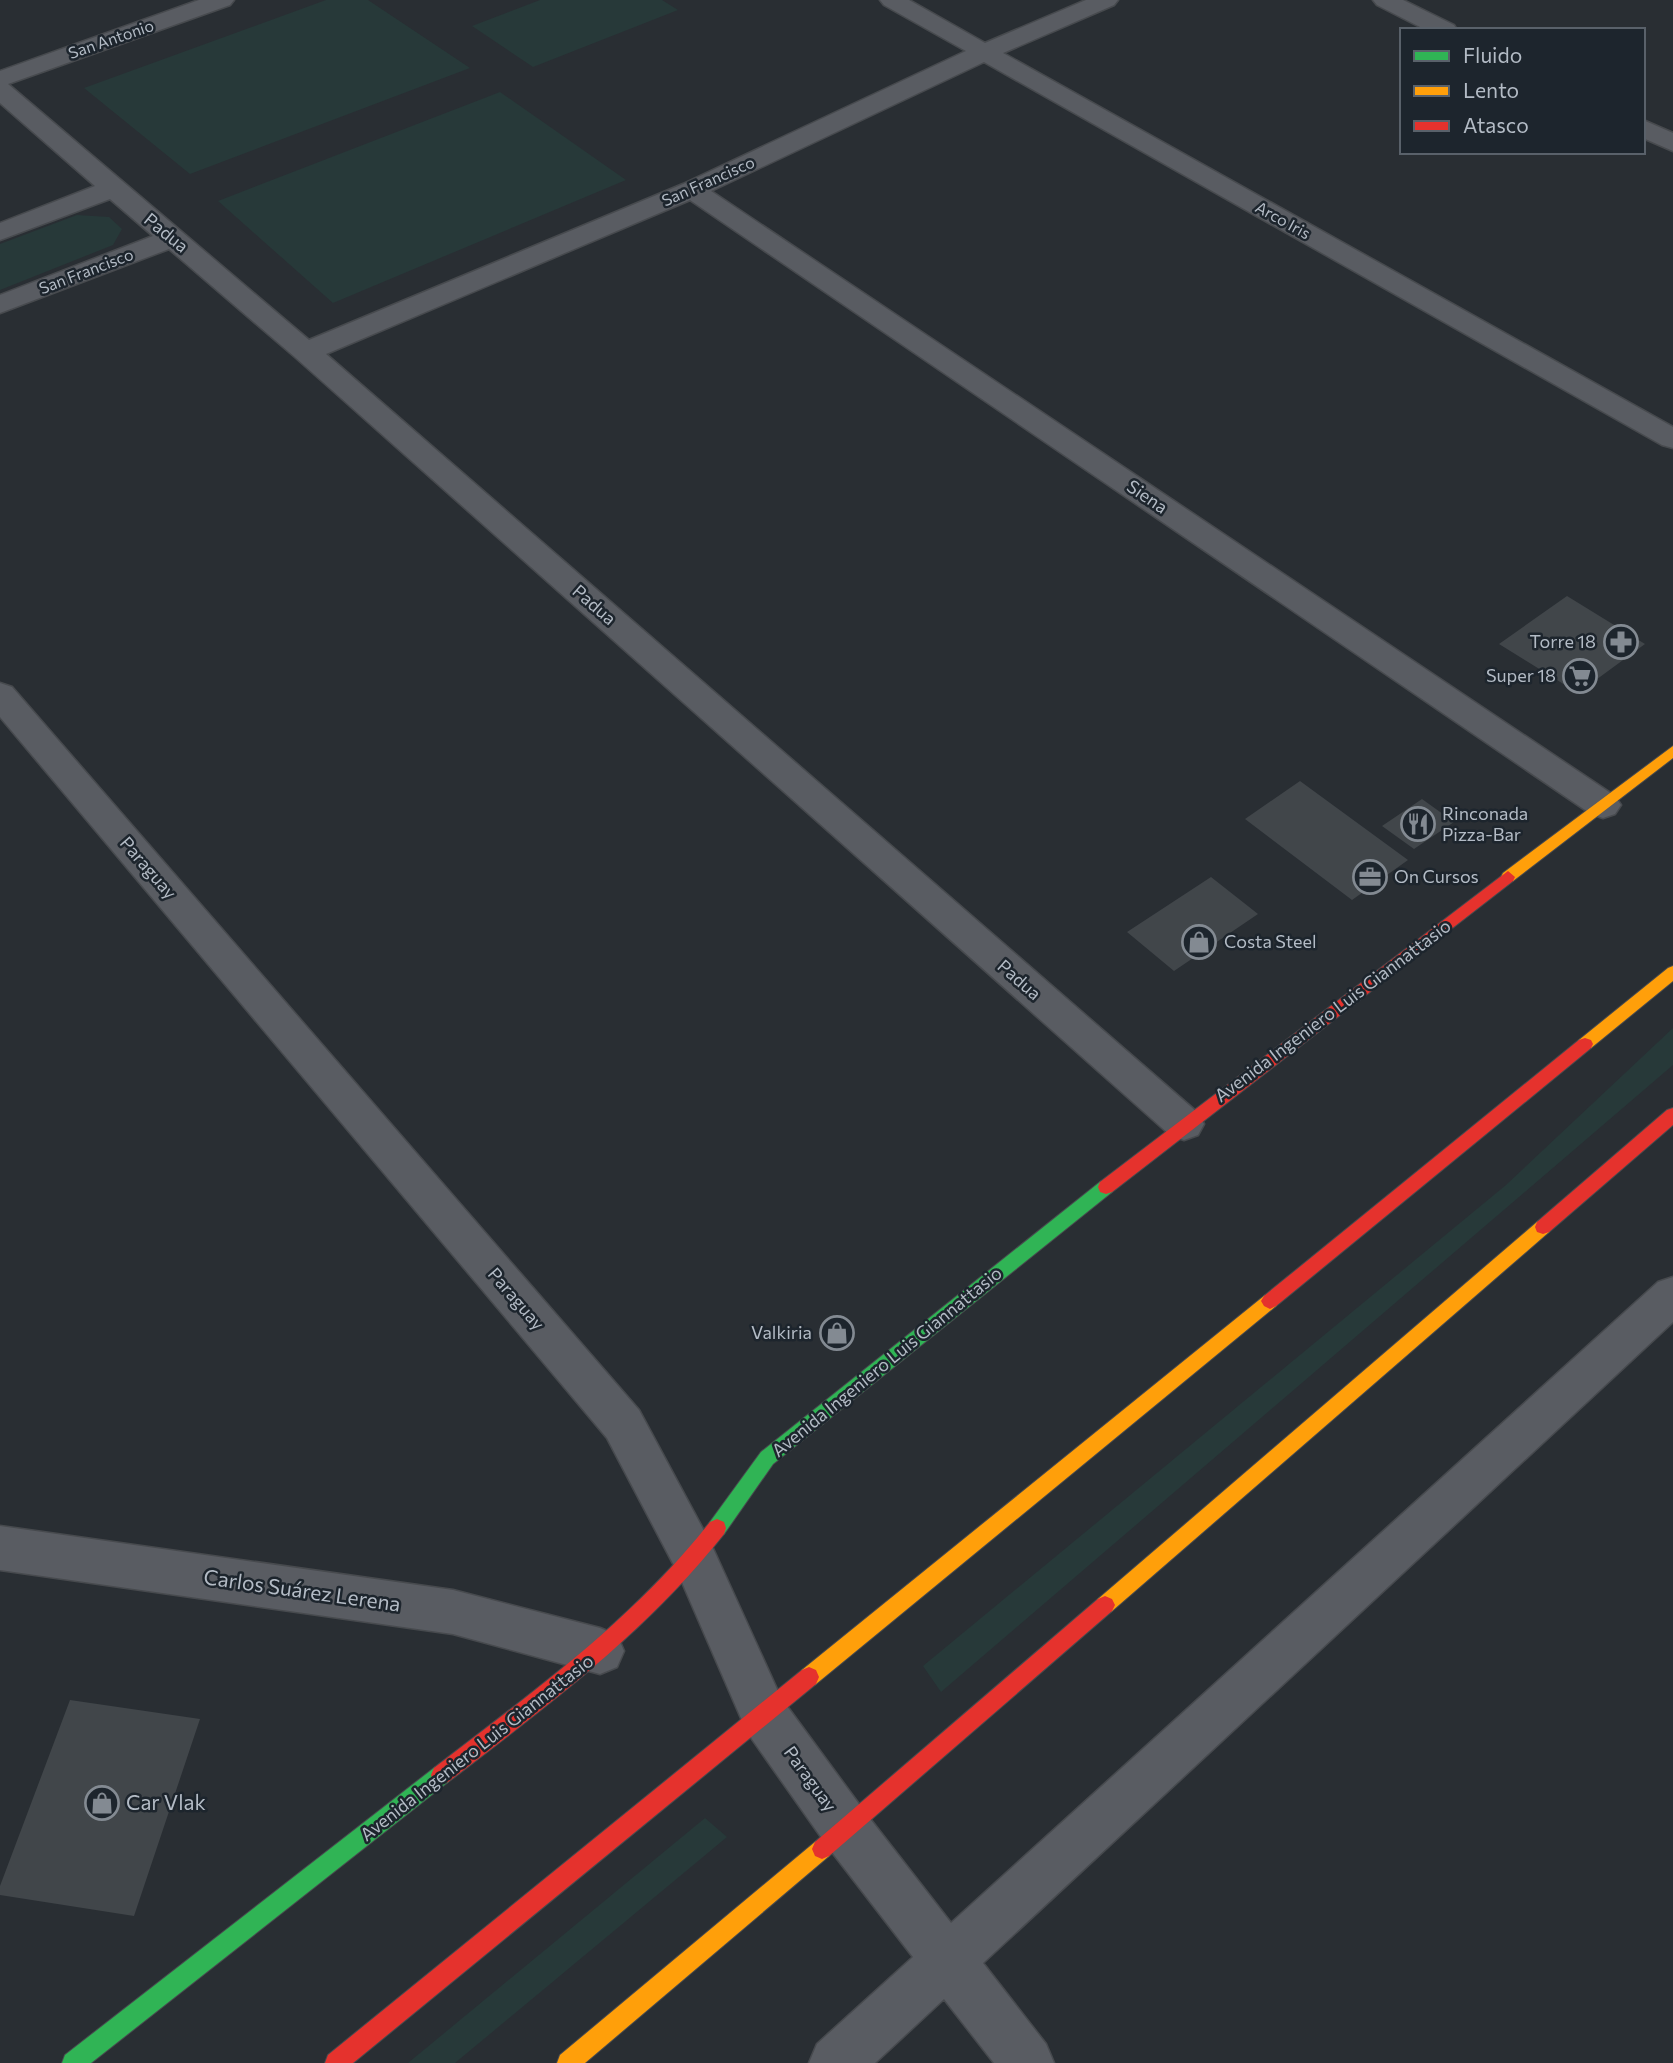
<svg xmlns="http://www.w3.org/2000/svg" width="1673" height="2063" font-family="Commissioner,sans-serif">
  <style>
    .green { fill: #273939 }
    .building { fill: #41464a }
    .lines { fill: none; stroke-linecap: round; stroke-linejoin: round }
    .street-casing { stroke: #474a4e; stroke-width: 3 }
    .fast-casing { stroke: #474a4e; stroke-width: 2 }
    .slow-casing { stroke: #474a4e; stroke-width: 2 }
    .jam-casing { stroke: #474a4e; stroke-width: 2 }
    .street { fill: #595c62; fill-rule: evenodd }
    .fast { fill: #30b455; fill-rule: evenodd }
    .slow { fill: #ff9f0a; fill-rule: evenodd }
    .jam { fill: #e5322d; fill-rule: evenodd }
    .labels { text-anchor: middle; stroke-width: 5; stroke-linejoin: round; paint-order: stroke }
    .far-street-label { font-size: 16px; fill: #b3bbc5; stroke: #1d252d }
    .street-label { font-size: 18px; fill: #b3bbc5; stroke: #1d252d }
    .poi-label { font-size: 18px; fill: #b3bbc5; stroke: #1d252d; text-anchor: end }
    .near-street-label { font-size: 21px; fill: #b3bbc5; stroke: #1d252d }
    .near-poi-label { font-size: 21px; fill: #b3bbc5; stroke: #1d252d; text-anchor: start }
  </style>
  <rect width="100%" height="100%" fill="#292e33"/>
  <path class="green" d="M326,0H368L470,68L190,174L84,88Z
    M540,0H662L678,10L533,67L472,26Z
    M500,92L626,180L333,303L218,201Z
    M77,215L109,217L122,229L113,245L0,290V244Z
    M1673,1028V1065L941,1692L923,1666L1506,1185Z
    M705,1818L727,1837L455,2063H408Z"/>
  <path class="building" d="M1567,596L1645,644L1578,693L1499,644Z
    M1300,781L1408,860L1352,900L1245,819Z
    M1422,799L1454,822L1414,849L1382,826Z
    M1211,877L1258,914L1174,971L1127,932Z
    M70,1700L200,1719L134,1916L0,1895V1886Z"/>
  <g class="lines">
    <g class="street-casing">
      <path id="street" d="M199,0H234L230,5L8,84L309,340L683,184L966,51L884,5L880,0H909L985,43L1086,0H1118L1114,5L1003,53L1673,427V448L1662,445L984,62L711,191L1615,796L1621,805L1615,814L1603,818L1591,814L690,200L326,354L1198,1113L1204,1124L1198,1135L1184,1140L1170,1135L296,358L169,249L0,313V295L153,236L110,199L0,240V223L95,186L0,103V71Z
        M1373,0H1403L1454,25L1457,30H1426L1377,5Z
        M1643,120L1673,133V151L1643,138Z
        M0,683L12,687L639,1410L711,1544L781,1698L864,1811L951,1923L1658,1282L1673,1277V1322L983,1963L1046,2044L1054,2063H994L944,1999L875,2063H809L817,2044L913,1957L828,1847L747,1732L678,1573L607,1438L0,717Z
        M0,1526L453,1590L600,1628L617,1635L624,1651L617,1667L600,1674L453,1634L0,1570Z"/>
    </g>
    <g class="fast-casing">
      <path id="fast" d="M1106,1180L1112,1182L1114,1187L1112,1192L773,1464L724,1534L717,1537L710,1534L708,1528L710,1522L761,1452L1100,1182Z
        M441,1765L448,1768L451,1775L448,1782L91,2063H62L65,2055L434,1768Z"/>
    </g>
    <g class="slow-casing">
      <path id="slow" d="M1673,746V758L1513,881H1503L1501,877L1503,873Z
        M1673,966V981L1591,1048H1579L1577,1044L1579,1040L1668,968Z
        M1543,1220L1549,1222L1551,1227L1549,1232L1112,1611L1105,1614L1098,1611L1095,1605L1098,1599L1537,1222Z
        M1270,1293L1276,1296L1279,1301L1276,1306L816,1684L809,1687L802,1684L799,1677L802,1670L1264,1296Z
        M822,1839L829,1842L832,1849L829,1856L585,2063H557L560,2055L815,1842Z"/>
    </g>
    <g class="jam-casing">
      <path id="jam" d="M1508,871L1515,877L1513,881L1112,1192L1106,1194L1100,1192L1098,1187L1100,1182Z
        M1585,1038L1591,1040L1593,1044L1591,1048L1276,1306L1270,1309L1264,1306L1261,1301L1264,1296L1579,1040Z
        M1673,1108V1125L1549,1232L1543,1234L1537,1232L1535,1227L1537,1222L1667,1110Z
        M717,1519L724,1522L726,1528L724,1534C646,1633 547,1706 448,1782L441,1785L434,1782L431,1775L434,1768C533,1692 633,1620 710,1522Z
        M1105,1596L1112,1599L1115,1605L1112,1611L829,1856L822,1859L815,1856L812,1849L815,1842L1098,1599Z
        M809,1667L816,1670L819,1677L816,1684L353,2063H325L328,2055L802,1670Z"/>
    </g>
    <use href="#street" class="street"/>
    <use href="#fast" class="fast"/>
    <use href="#slow" class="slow"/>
    <use href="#jam" class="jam"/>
  </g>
  <defs>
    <g id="pharmacy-ring" transform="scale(1.75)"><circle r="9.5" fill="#1d252d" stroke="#838a92" stroke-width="1.5"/><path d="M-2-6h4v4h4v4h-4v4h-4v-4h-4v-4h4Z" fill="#838a92"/></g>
    <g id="supermarket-ring" transform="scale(1.75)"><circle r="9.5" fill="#1d252d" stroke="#838a92" stroke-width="1.5"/><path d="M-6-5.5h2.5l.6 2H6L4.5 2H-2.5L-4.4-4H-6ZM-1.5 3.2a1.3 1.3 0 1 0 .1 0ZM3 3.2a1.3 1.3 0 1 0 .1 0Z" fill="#838a92"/></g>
    <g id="restaurant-ring" transform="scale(1.75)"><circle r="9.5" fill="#1d252d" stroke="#838a92" stroke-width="1.5"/><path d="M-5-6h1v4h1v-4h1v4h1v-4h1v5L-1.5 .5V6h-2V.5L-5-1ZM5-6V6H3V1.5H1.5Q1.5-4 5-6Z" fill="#838a92"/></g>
    <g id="office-ring" transform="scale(1.75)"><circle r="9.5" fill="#1d252d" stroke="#838a92" stroke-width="1.5"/><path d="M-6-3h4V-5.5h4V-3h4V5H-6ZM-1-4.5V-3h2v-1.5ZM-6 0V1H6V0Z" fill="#838a92"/></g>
    <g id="shop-ring" transform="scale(1.75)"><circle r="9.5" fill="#1d252d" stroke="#838a92" stroke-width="1.5"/><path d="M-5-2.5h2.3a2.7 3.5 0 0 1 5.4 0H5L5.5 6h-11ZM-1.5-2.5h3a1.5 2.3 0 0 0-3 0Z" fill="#838a92"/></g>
  </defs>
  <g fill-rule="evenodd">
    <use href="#pharmacy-ring" x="1621" y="642"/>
    <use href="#supermarket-ring" x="1580" y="676"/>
    <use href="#restaurant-ring" x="1418" y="824"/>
    <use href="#office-ring" x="1370" y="877"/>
    <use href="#shop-ring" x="1199" y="942"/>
    <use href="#shop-ring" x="837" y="1333"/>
    <use href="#shop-ring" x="102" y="1803"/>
  </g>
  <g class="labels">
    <g class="far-street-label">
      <text transform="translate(111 39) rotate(-19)" y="6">San Antonio</text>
      <text transform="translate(708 181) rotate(-24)" y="6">San Francisco</text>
      <text transform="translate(1283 220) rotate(29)" y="6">Arco Iris</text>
      <text transform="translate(86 271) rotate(-21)" y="6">San Francisco</text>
    </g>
    <g class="street-label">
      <text transform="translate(166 233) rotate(39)" y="6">Padua</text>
      <text transform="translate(1147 497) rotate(34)" y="6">Siena</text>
      <text transform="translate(594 605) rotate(41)" y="6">Padua</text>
      <text transform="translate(148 868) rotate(49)" y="6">Paraguay</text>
      <text transform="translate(1019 980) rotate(41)" y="6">Padua</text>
      <text transform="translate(1333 1011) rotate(-37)" y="6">Avenida Ingeniero Luis Giannattasio</text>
      <text transform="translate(516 1299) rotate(49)" y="6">Paraguay</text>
      <text transform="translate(887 1362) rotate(-39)" y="6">Avenida Ingeniero Luis Giannattasio</text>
      <text transform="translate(477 1748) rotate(-38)" y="6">Avenida Ingeniero Luis Giannattasio</text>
      <text transform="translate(810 1779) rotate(54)" y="6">Paraguay</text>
    </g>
    <g class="poi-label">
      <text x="1596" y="648">Torre 18</text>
      <text x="1556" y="682">Super 18</text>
      <text x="1442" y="820" text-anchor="start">Rinconada<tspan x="1442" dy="21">Pizza-Bar</tspan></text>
      <text x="1394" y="883" text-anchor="start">On Cursos</text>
      <text x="1224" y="948" text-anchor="start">Costa Steel</text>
      <text x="812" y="1339">Valkiria</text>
    </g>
    <g class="near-street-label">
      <text transform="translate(302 1591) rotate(8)" y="7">Carlos Suárez Lerena</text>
    </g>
    <g class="near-poi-label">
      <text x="126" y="1810">Car Vlak</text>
    </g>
  </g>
  <rect x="1400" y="28" width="245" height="126" fill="#1d252d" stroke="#59616a" stroke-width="2"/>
  <rect x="1414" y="51" width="35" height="10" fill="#30b455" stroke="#59616a" stroke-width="2"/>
  <text x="1463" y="63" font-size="21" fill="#b3bbc5">Fluido</text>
  <rect x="1414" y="86" width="35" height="10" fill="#ff9f0a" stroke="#59616a" stroke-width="2"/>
  <text x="1463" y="98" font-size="21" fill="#b3bbc5">Lento</text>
  <rect x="1414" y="121" width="35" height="10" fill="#e5322d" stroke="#59616a" stroke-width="2"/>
  <text x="1463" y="133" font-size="21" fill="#b3bbc5">Atasco</text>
</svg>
